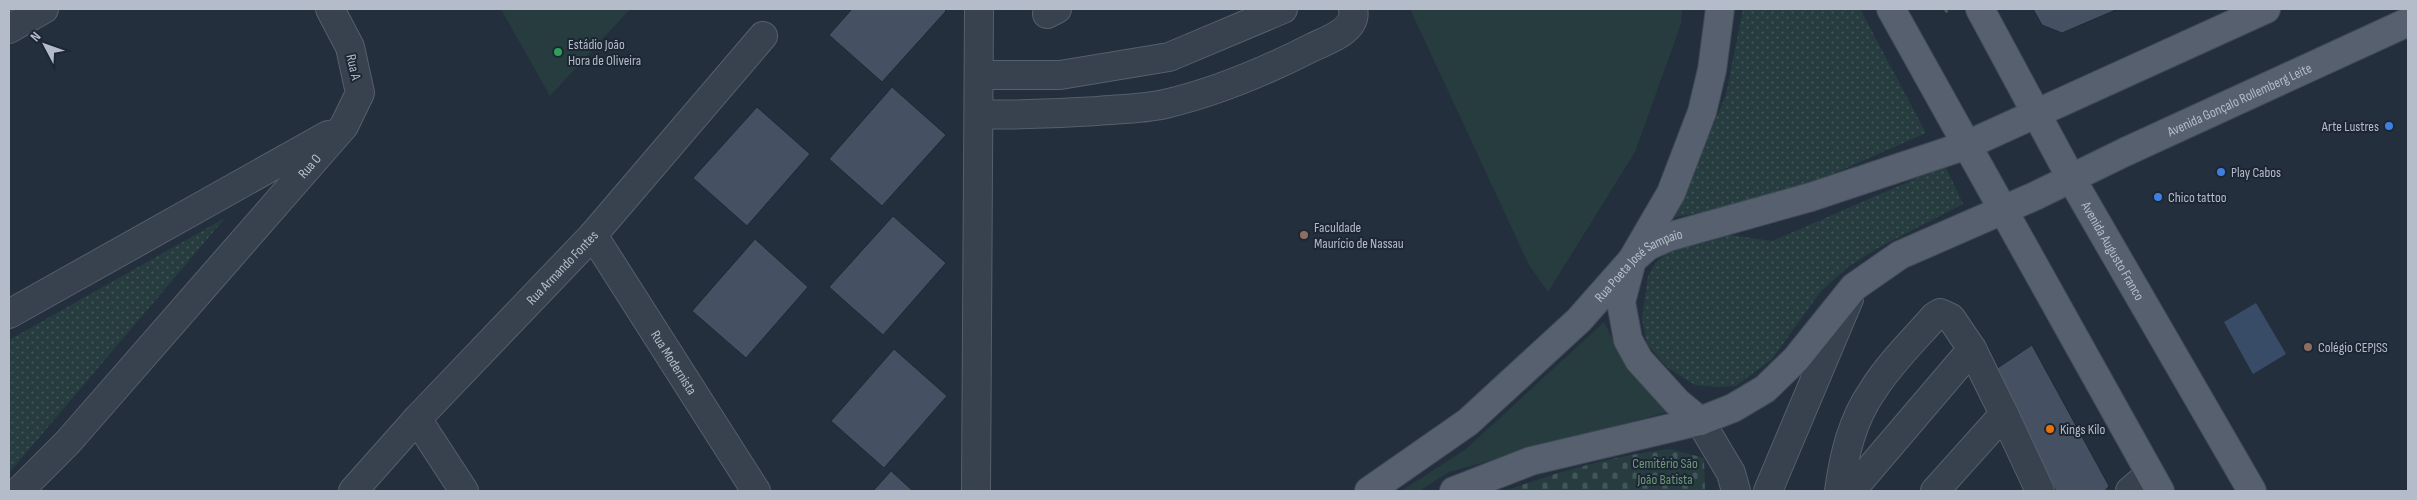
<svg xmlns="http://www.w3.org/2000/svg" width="2417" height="500" font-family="'Sofia Sans Condensed',sans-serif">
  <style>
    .grass { fill: #263c3f }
    .cemetery { fill: url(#cemetery-stones) }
    .park { fill: url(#park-dots) }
    .water { fill: #394c67 }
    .building { fill: #455162; stroke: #1f2835 }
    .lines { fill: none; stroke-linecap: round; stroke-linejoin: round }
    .minor-casing { stroke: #565f6c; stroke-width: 30 }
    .major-casing { stroke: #414a57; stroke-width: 30 }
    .path { stroke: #44595c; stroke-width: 3; stroke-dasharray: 4 4; stroke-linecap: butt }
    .minor { stroke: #38414e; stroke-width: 28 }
    .major { stroke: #56606e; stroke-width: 28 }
    .leisure-dot { fill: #2e9e5b; stroke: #1d2633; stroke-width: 2 }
    .shop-dot { fill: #3f7fe0; stroke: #1d2633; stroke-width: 2 }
    .education-dot { fill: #8d6e63; stroke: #1d2633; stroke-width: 2 }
    .food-dot { fill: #e8710a; stroke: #1d2633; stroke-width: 2 }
    .labels { text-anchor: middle; stroke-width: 4; stroke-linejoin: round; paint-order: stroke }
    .poi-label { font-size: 14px; fill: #b4bcc9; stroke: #1d2633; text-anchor: start }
    .street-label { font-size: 14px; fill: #b4bcc9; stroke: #1d2633 }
    .park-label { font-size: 14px; fill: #6b9a76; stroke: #1d2633 }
  </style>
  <defs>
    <pattern id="cemetery-stones" width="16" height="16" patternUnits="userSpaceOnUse" patternTransform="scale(1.25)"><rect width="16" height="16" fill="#263c3f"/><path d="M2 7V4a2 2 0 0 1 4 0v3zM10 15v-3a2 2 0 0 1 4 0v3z" fill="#435659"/></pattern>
    <pattern id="park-dots" width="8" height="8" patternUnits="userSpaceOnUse" patternTransform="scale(1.25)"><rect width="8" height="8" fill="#263c3f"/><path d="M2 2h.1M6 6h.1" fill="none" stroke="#435659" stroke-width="1.8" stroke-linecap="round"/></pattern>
  </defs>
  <rect width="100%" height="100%" fill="#242f3e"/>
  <path class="grass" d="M501,9H630L550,96Z
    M1410,9H1682L1681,24L1635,152L1548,292L1529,265Z
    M1604,322C1625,364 1634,381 1671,411L1449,472L1419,491H1401L1466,449Z"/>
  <path class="cemetery" d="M1670,449L1704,458L1705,491H1505C1559,471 1613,456 1670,449Z"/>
  <path class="park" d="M1743,9H1860L1926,133L1810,184L1742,207L1674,217L1726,95Z
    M1945,166L1963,204L1876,249L1848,267L1821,291L1772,359L1736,386L1716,387L1695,385L1668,368L1647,344L1642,319L1648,276L1656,262L1669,251L1704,239L1730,235L1772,241Z
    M225,218L9,473V340Z"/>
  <path class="water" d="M2256,303L2286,354L2253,374L2224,322Z"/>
  <path class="building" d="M852,9H944L946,11L882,82L829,35Z
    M2033,9H2118L2062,33L2042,25Z
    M892,87L946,135L882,206L829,159Z
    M757,107L810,154L747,226L693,178Z
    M893,216L946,263L883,335L829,287Z
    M755,239L808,287L746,358L692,311Z
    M2032,345L2109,486L2105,491H2056L1993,371Z
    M894,349L947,396L884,468L831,421Z
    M891,471L913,491H873Z"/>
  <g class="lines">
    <g class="minor-casing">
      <g id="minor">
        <path d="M1047,14L1057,9"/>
        <path d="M9,29L44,9"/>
        <path d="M980,75H1060L1169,57L1283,9"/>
        <path d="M980,114C1019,116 1058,113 1097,111C1119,109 1143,109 1165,104C1216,92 1266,71 1313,47C1328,40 1358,30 1353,9"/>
        <path id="s1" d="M593,235L756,491"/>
        <path d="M9,314L328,135"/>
        <path d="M417,419L464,491"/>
        <path d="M1700,421L1731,473L1736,491"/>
        <path id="s2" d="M19,491L68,442L344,126L360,93L350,47L330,9"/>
        <path id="s3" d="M353,491L417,419L593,235L763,36"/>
        <path d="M976,491L979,9"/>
        <path d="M1768,491L1849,299"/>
        <path d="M1839,491C1844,455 1852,420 1873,390C1890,363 1914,340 1935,316L1940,313L1951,318L1972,349"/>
        <path d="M1851,491L1972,349L2004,414"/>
        <path d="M1935,491L2004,414L2040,491"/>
        <path d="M2130,491L2150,474"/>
      </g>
    </g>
    <g class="major-casing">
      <g id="major">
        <path d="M1891,9L2160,491"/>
        <path id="s4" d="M1980,9L2071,178L2252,491"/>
        <path d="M1700,421L1677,402L1639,360L1628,340L1621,302L1632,260L1671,193L1702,112L1712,70L1720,9"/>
        <path id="s5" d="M1369,491L1468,422L1579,320L1632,260L1648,246L1668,237L1811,197L1967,145L2266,9"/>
        <path id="s6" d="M1454,491L1531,461L1700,421L1733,408L1765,389L1796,359L1854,287L1900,255L2035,196L2125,152L2408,22"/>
      </g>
    </g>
    <path class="path" d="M1945,9L1949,15"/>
    <use href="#minor" class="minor"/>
    <use href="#major" class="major"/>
  </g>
  <circle class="leisure-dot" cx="558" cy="52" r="5"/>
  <g class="shop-dot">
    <circle cx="2389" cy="126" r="5"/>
    <circle cx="2221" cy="172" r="5"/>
    <circle cx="2158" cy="197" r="5"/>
  </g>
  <g class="education-dot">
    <circle cx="1304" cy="235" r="5"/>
    <circle cx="2308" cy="347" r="5"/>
  </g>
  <circle class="food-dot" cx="2050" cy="429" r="5"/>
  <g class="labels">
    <g class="poi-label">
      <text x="568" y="49">Estádio João<tspan x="568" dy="16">Hora de Oliveira</tspan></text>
      <text x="2379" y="131" text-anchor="end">Arte Lustres</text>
      <text x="2231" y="177">Play Cabos</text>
      <text x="2168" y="202">Chico tattoo</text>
      <text x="1314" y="232">Faculdade<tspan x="1314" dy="16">Maurício de Nassau</tspan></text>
      <text x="2318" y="352">Colégio CEPJSS</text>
      <text x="2060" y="434">Kings Kilo</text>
    </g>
    <g class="street-label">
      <text transform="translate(354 67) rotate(77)" y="5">Rua A</text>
      <text dy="5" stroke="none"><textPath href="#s6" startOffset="894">Avenida Gonçalo Rollemberg Leite</textPath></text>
      <text dy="5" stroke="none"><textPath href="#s2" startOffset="436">Rua O</textPath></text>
      <text dy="5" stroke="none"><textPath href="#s4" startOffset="276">Avenida Augusto Franco</textPath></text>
      <text dy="5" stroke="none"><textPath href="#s3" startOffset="306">Rua Armando Fontes</textPath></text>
      <text dy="5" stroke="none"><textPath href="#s5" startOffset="354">Rua Poeta José Sampaio</textPath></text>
      <text dy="5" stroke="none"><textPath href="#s1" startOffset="151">Rua Modernista</textPath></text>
    </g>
    <g class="park-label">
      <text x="1665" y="468">Cemitério São<tspan x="1665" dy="16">João Batista</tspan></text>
    </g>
  </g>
  <rect width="2417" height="500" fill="none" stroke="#b4bcc9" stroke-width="20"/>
  <g transform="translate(45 45) rotate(311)" stroke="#1d2633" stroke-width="4" paint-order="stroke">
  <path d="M0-4L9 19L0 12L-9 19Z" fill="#b4bcc9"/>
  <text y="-8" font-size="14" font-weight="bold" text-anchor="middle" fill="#b4bcc9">N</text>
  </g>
</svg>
